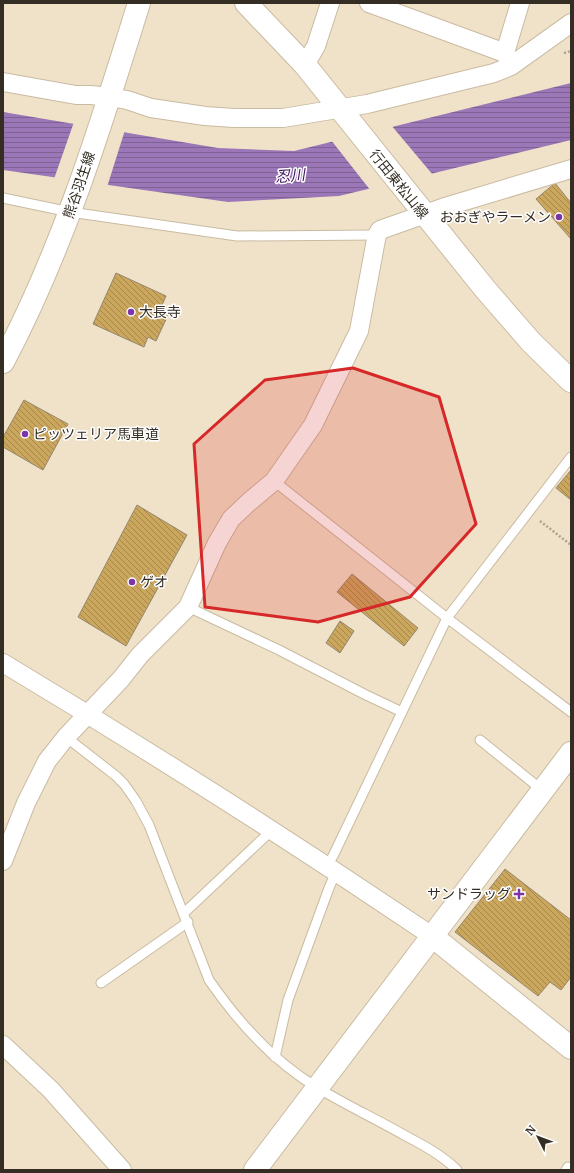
<svg xmlns="http://www.w3.org/2000/svg" width="574" height="1173" font-family="Merriweather,'Noto Sans JP',serif">
  <style>
    .water { fill: url(#water-rules) }
    .pier { fill: #f0e2c8 }
    .building { fill: url(#building-back-hatch); stroke: #94876f }
    .lines { fill: none; stroke-linecap: round; stroke-linejoin: round }
    .service-casing { stroke: #c9bba2; stroke-width: 11 }
    .minor-casing { stroke: #c9bba2; stroke-width: 20 }
    .tertiary-casing { stroke: #c9bba2; stroke-width: 24 }
    .secondary-casing { stroke: #c9bba2; stroke-width: 24 }
    .primary-casing { stroke: #c9bba2; stroke-width: 24 }
    .path { stroke: #aea28e; stroke-width: 2.5; stroke-dasharray: 2 2; stroke-linecap: butt }
    .service { stroke: #fff; stroke-width: 9 }
    .minor { stroke: #fff; stroke-width: 18 }
    .tertiary { stroke: #fff; stroke-width: 22 }
    .secondary { stroke: #fff; stroke-width: 22 }
    .primary { stroke: #fff; stroke-width: 22 }
    .marked { fill: #d62828; fill-opacity: 0.2; stroke: #d62828; stroke-width: 3; stroke-linejoin: round }
    .poi-dot { fill: #7b35a8; stroke: #fff; stroke-width: 1.5 }
    .labels { text-anchor: middle; stroke-width: 3; stroke-linejoin: round; paint-order: stroke }
    .street-label { font-size: 14px; fill: #332d23; stroke: #fff }
    .poi-label { font-size: 14px; fill: #332d23; stroke: #fff; text-anchor: start }
    .water-label { font-size: 15px; font-style: italic; fill: #42115f; stroke: #fff }
  </style>
  <defs>
    <pattern id="water-rules" width="6" height="5" patternUnits="userSpaceOnUse"><rect width="6" height="5" fill="#9b77b7"/><path d="M0 2.5h6" fill="none" stroke="#7f6294"/></pattern>
    <pattern id="building-back-hatch" width="6" height="6" patternUnits="userSpaceOnUse"><rect width="6" height="6" fill="#cba65d"/><path d="M-1 5l2 2M0 0l6 6M5-1l2 2" fill="none" stroke="#a5884c"/></pattern>
  </defs>
  <rect width="100%" height="100%" fill="#f0e2c8"/>
  <path class="water" d="M571,83V140L339,196L228,202L3,170V112L218,148L294,151Z"/>
  <path class="pier" d="M74,122L125,130L107,187L54,179Z
    M391,125L433,175L371,191L331,140Z"/>
  <path class="building" d="M555,183L571,203V239L536,199Z
    M116,273L166,296L159,312L168,315L156,341L148,337L144,347L93,324Z
    M24,400L68,424L43,470L3,447V437Z
    M571,470V500L556,488Z
    M137,505L187,535L126,646L78,617Z
    M352,574L418,628L404,646L337,592Z
    M340,621L354,631L340,653L326,643Z
    M505,869L571,920V977L561,990L550,982L538,996L455,932Z"/>
  <g class="lines">
    <g class="service-casing">
      <path id="service" d="M3,198L70,212L237,236L377,235
        M274,481L447,618L571,712
        M188,607L279,650L366,695L402,712
        M66,737L116,776L124,784L136,801L149,825L209,980C238,1022 274,1062 318,1088C346,1105 376,1119 404,1135C423,1145 442,1155 457,1170
        M480,740L542,790
        M327,866L333,856L447,618L571,457
        M184,913L271,831
        M101,983L188,922
        M275,1057L288,1000L329,888L336,872
        M566,1170L568,1167"/>
    </g>
    <g class="minor-casing">
      <path id="minor" d="M369,3L505,53
        M510,64L505,53L520,3
        M305,65L316,46L330,3
        M3,82L76,95H91L110,97L127,100L151,108L205,116L234,118H283L367,104L494,73L511,66L571,23
        M3,663C148,750 291,841 432,936
        M3,861L26,803L47,761L66,737L121,679L140,655L188,607L217,543L231,519L249,502L274,481L313,425L359,331L375,245L377,235L380,230L448,206L571,169
        M3,1045L51,1090L122,1170"/>
    </g>
    <g class="tertiary-casing">
      <path id="tertiary" d="M432,936L571,1048
        M255,1170L571,753"/>
    </g>
    <g class="secondary-casing">
      <path id="secondary" d="M3,362C63,249 101,125 139,3"/>
    </g>
    <g class="primary-casing">
      <path id="primary" d="M246,3L305,65L485,289L531,342L571,381"/>
    </g>
    <path class="path" d="M564,53L571,51
      M540,521L571,545"/>
    <use href="#service" class="service"/>
    <use href="#minor" class="minor"/>
    <use href="#tertiary" class="tertiary"/>
    <use href="#secondary" class="secondary"/>
    <use href="#primary" class="primary"/>
  </g>
  <path class="marked" d="M353,368L439,397L476,524L410,597L318,622L205,607L194,444L265,380Z"/>
  <g class="poi-dot">
    <circle cx="559" cy="217" r="4"/>
    <circle cx="131" cy="312" r="4"/>
    <circle cx="25" cy="434" r="4"/>
    <circle cx="132" cy="582" r="4"/>
    <path d="M517 888h4v4h4v4h-4v4h-4v-4h-4v-4h4z"/>
  </g>
  <g class="labels">
    <g class="street-label">
      <text transform="translate(399 184) rotate(51)" y="5">行田東松山線</text>
      <text transform="translate(79 185) rotate(-71)" y="5">熊谷羽生線</text>
    </g>
    <g class="poi-label">
      <text x="551" y="222" text-anchor="end">おおぎやラーメン</text>
      <text x="139" y="317">大長寺</text>
      <text x="33" y="439">ピッツェリア馬車道</text>
      <text x="140" y="587">ゲオ</text>
      <text x="511" y="899" text-anchor="end">サンドラッグ</text>
    </g>
    <g class="water-label">
      <text transform="translate(290 176) rotate(-5)" y="5">忍川</text>
    </g>
  </g>
  <rect width="574" height="1173" fill="none" stroke="#332d23" stroke-width="8"/>
  <g transform="translate(538 1137) rotate(312)" stroke="#ffffff" stroke-width="3" paint-order="stroke">
  <path d="M0-3L7 15L0 10L-7 15Z" fill="#332d23"/>
  <text y="-6" font-size="11" font-weight="bold" text-anchor="middle" fill="#332d23">N</text>
  </g>
</svg>
